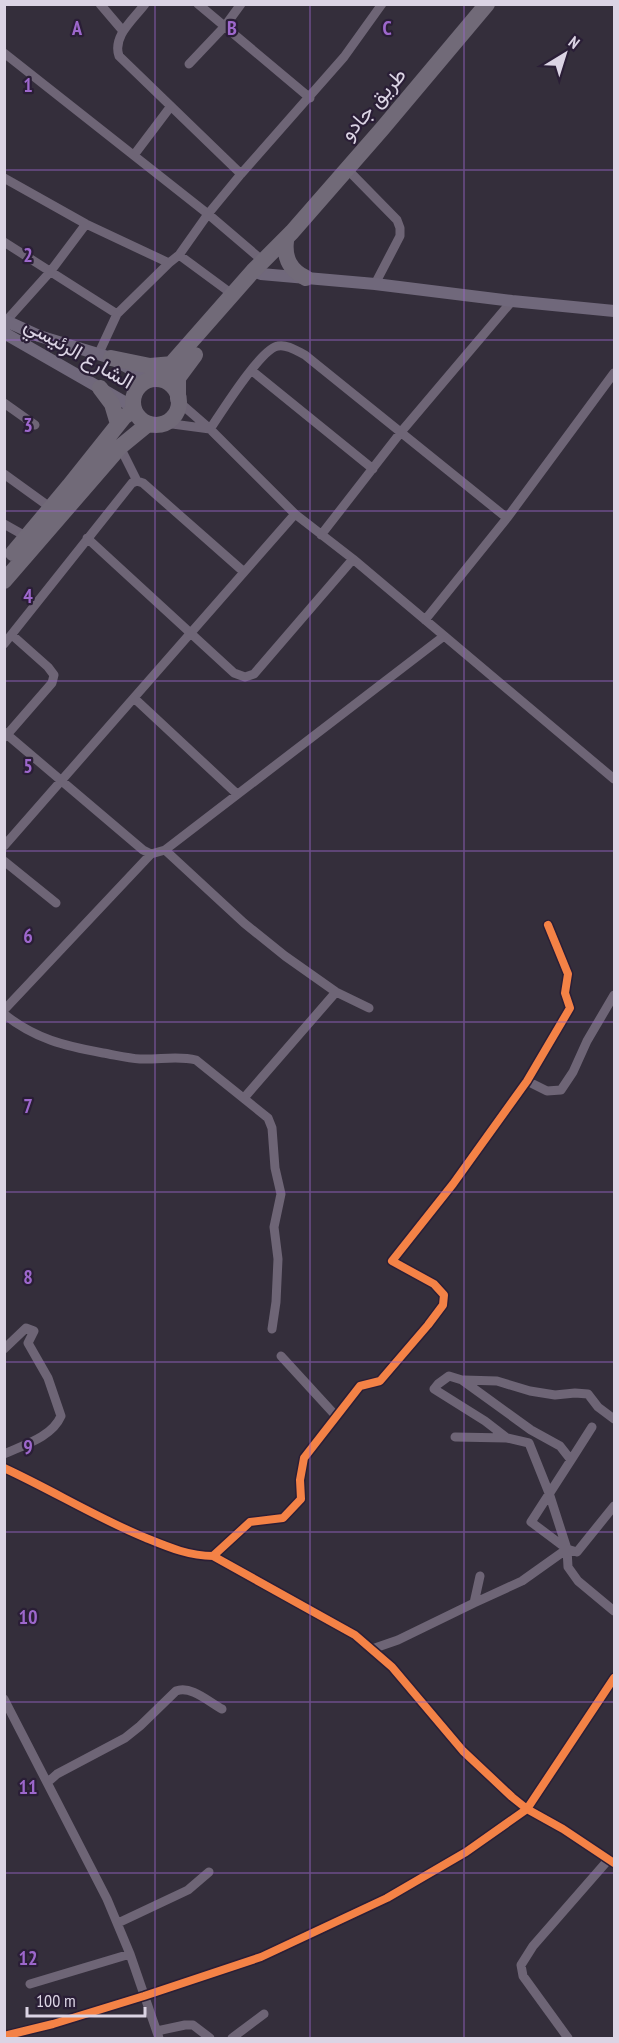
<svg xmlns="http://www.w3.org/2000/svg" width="619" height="2043" font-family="'PT Sans Narrow',Vazirmatn,sans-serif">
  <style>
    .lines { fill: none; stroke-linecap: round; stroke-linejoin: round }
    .street { stroke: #6e6576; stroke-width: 9 }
    .secondary { stroke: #70687b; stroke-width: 12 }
    .highway { stroke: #716a78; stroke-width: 16 }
    .cycleway-casing { stroke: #2a1e36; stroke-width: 11 }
    .cycleway { stroke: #f48246; stroke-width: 8 }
    .grid { fill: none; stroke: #9d67cc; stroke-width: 1.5; stroke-opacity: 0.55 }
    .labels { text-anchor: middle; stroke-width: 4.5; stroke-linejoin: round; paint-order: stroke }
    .street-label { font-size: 21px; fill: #dbd4e4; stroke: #2a1e36 }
    .grid-label { font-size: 20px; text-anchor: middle; font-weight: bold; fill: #9d67cc; stroke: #2a1e36; stroke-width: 4.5; stroke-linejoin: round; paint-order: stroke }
  </style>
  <rect width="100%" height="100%" fill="#342e3b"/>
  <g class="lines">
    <path class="street" d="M100,4L123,31
      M145,4C134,19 112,36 119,56L241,174
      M198,4L310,98
      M4,53L208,214L263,261
      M189,64L225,26L241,4
      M134,155L171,106
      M347,169L397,220L400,228V236L375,284
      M4,178L86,224L169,263L179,255L208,214L241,174L344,57L382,4
      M4,242L117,314L169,263
      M179,255L232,294
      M6,321L50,272L86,224
      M98,355L117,314
      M251,370L373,469
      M179,402L210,429L295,514L353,559L614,779
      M4,403L35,425
      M165,423L210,429
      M210,429C221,413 261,348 278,346C287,344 297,351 305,355L507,518
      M120,447L137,481L143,483L244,572
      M4,474L51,508
      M4,524L27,537
      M321,535L401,432L512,301
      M87,538L234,673L245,677L254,674L353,559
      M425,620L507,518L614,373
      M4,644L132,483L137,481
      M134,698L237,794
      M4,732L143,850L151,854
      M5,737L52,683L54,675L48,667L12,635
      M4,846L295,514
      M165,850L244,923L285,956L336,992L369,1008
      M4,861L56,903
      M4,1010L151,854L165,850L444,636
      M4,1014C35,1039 65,1046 103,1053C115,1055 128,1058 140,1059C159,1060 177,1055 196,1060L268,1118L272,1128L275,1168L281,1194L274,1227L278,1259L276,1302L272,1329
      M527,1081L547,1091L561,1090L573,1072L587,1041L614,995
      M244,1098L336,992
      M4,1349L26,1328L34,1331L28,1343L48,1378L61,1416C52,1437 24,1445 4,1454
      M281,1356L336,1416
      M464,1380L497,1381L530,1391L555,1395L575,1393L588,1394L598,1407L614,1419
      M455,1437L507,1438
      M571,1460L531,1522L567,1549L577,1552L614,1506
      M4,1468C52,1490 97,1518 146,1538C168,1547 189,1556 213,1556L355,1635L392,1667L463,1751L512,1797L527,1809L563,1829L614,1863
      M567,1549L568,1567L578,1581L614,1611
      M213,1556L250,1522L283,1518L301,1499L300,1480L304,1458L360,1386L380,1381L428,1325L443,1305L444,1295L434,1284L392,1261L453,1184L527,1081L570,1008L565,993L568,974L548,925
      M474,1603L522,1581L567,1549L549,1493L529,1443L507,1438L485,1421L434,1389L438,1384L449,1376L462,1380L531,1430L560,1446L571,1460L592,1427
      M372,1649L398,1640L474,1603L480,1576
      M4,1699L107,1899L130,1954L159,2038
      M48,1782L57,1774L125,1738L140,1726L176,1691C191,1685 209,1702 222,1709
      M118,1923L188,1890L209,1872
      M30,1984L130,1954
      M157,2031L185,2025H193L210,2038
      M4,2036L53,2024L144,1996L261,1957L387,1898L466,1852L527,1809L614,1678
      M232,2038L264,2014
      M568,2038L523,1976L521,1965L533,1946L609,1859"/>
    <path class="secondary" d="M253,271L261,274L375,284L512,301L614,311
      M4,320L39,336L111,358L150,380
      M4,333L133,407"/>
    <path class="highway" d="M286,241C284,258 290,270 306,278
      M111,358L150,366L173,364
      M158,379L253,271L292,232L382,129L487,4
      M133 402a23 23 0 1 1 46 0a23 23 0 1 1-46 0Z
      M100,388L112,404L118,424
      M178,399V378L195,355
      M13,553L69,486L124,417L134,410
      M4,581L120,447L148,424"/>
    <g class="cycleway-casing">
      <path id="cycleway" d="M4,1468C52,1490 97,1518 146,1538C168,1547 189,1556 213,1556L355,1635L392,1667L463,1751L512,1797L527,1809L563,1829L614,1863
        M213,1556L250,1522L283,1518L301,1499L300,1480L304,1458L360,1386L380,1381L428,1325L443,1305L444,1295L434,1284L392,1261L453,1184L527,1081L570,1008L565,993L568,974L548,925
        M4,2036L53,2024L144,1996L261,1957L387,1898L466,1852L527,1809L614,1678"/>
    </g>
    <use href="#cycleway" class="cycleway"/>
  </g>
  <path class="grid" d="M155,4V2038M310,4V2038M464,4V2038M4,170H614M4,340H614M4,511H614M4,681H614M4,851H614M4,1022H614M4,1192H614M4,1362H614M4,1532H614M4,1702H614M4,1873H614"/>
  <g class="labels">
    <g class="street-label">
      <text transform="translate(373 104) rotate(-49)" y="7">طريق جادو</text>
      <text transform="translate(79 353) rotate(30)" y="7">الشارع الرئيسي</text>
    </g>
  </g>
  <g class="grid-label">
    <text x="77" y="35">A</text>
    <text x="232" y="35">B</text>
    <text x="387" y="35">C</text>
    <text x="28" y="92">1</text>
    <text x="28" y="262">2</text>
    <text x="28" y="432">3</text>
    <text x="28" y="603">4</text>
    <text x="28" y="773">5</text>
    <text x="28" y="943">6</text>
    <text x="28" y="1113">7</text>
    <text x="28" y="1284">8</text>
    <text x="28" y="1454">9</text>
    <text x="28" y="1624">10</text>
    <text x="28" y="1794">11</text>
    <text x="28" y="1965">12</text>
  </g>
  <rect width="619" height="2043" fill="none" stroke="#dbd4e4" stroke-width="12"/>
  <g transform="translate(565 54) rotate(38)" stroke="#2a1e36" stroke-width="4.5" paint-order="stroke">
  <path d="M0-4.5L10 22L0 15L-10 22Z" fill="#dbd4e4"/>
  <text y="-9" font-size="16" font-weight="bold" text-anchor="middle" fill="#dbd4e4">N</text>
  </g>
  <path d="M27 2007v9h118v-9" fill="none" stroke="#dbd4e4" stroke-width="3"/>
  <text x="36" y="2007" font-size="18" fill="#dbd4e4" stroke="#2a1e36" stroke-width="4.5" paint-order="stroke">100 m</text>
</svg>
